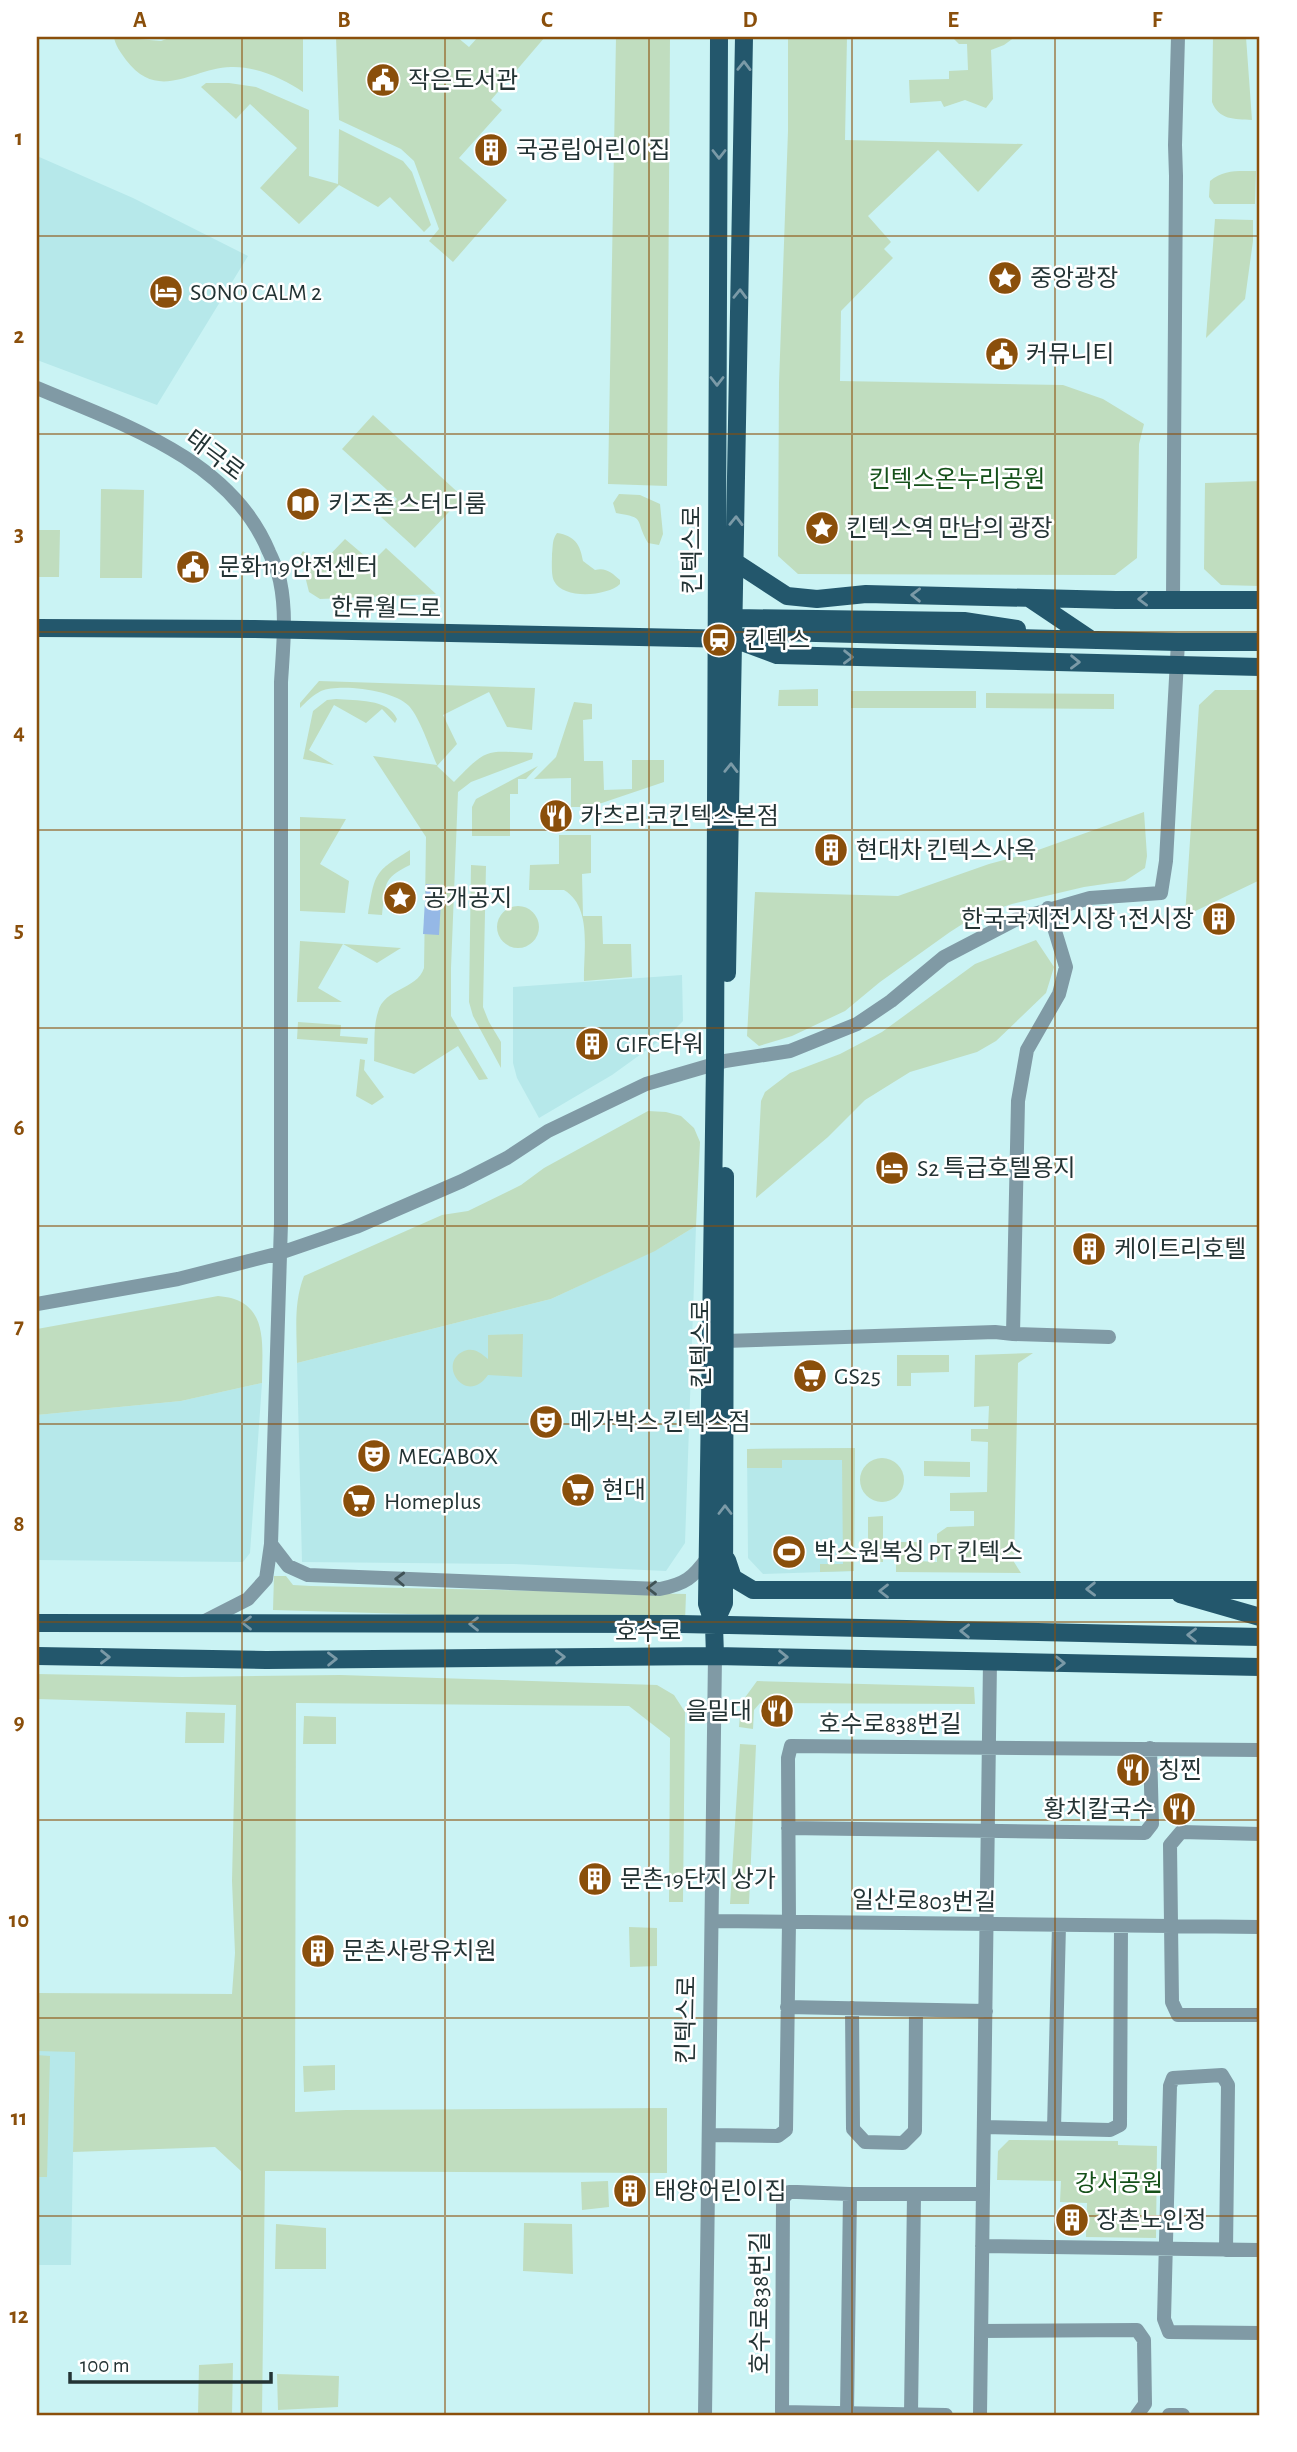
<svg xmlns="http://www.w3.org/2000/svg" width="1297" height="2452" font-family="'Alegreya Sans','Noto Sans KR',sans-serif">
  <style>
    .built { fill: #b6e8ea }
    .green { fill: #c0ddbf }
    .water { fill: #95b8e6 }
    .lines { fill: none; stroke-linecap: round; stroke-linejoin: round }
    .minor { stroke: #809aa5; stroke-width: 14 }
    .major { stroke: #23576c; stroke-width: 18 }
    .oneway { stroke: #7b9aa7 }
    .oneway2 { stroke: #3f5256 }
    .grid { fill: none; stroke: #8a4f0b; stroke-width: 2; stroke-opacity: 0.55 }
    .labels { text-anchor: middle; stroke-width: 5; stroke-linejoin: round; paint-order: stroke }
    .poi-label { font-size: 24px; fill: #233334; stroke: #fff; text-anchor: start }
    .street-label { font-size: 24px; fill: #233334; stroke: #fff }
    .park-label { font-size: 24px; fill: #15511a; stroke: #fff }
    .neatline { fill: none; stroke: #8a4f0b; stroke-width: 2.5 }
    .grid-label { font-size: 23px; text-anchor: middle; font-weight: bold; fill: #8a4f0b }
  </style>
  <rect width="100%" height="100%" fill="#caf3f4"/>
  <path class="built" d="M37,156L133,198L248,256L157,405L37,360Z
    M682,975L683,1021L673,1031L612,1075L539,1118L517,1078L513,1063V987Z
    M696,1226L685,1543L666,1571L514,1564L302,1562L297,1363L551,1299L658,1249Z
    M262,1383L250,1553L243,1562L37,1560V1415L181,1401Z
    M855,1448L854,1571L763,1574L748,1558L747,1449Z
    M37,2051H75L71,2265H37Z"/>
  <path class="green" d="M114,37L161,41L172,37H303V92C284,79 255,66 231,67C192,68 159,103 126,60C121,53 115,45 114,37Z
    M336,37H457L469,47L478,37H545L491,100L502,110L459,158L507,200L453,262L429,241L439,229L414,161L401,149L339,120Z
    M616,37H670L667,486L608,484Z
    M788,37H847L845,140L1023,144L978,192L938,150L868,216L891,242L884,249L893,258L841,311L840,381L1063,385L1103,399L1144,424L1139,444L1137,558L1115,575L798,574L778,556L779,383L788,131Z
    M952,37H1015L1004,45L991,50L993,99L986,108L965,100L944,107L941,101L910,103L909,80L949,79V71L968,70L967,44H959Z
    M1213,37H1246L1252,120C1234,119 1219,120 1212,102Z
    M206,83H229L256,87L309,110V176L338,184L339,129L403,161L412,172L431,225L424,232L390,197L378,207L339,185L299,224L260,188L297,148L250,104L236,119L201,87Z
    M1256,171L1255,204H1214L1209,197L1210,181C1224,169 1239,171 1256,171Z
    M1215,219L1253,220V241L1245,299L1206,338Z
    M373,415L463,497L415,548L381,517L397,499L342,449Z
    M1260,481V586L1221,585L1204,569L1205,483Z
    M101,489L144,490L142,578H100Z
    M619,494L640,495L660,504L663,534L659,545L648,543C634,519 647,518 616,513L613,503Z
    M37,530H60L59,577H37Z
    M557,533C575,536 580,544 583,561L595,570C606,567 612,573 620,580V584C608,596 563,600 554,581C551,575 552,562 552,554C553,545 552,540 557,533Z
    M345,539L372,562L386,548L436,594L320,599L309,592L300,556L303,551L320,565Z
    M319,681L535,688L532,730L507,727L489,692L443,715L457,744L437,766L454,782C488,747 485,751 533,753L532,759L471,782L458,792L451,968V1016L488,1079L479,1080L458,1046L414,1074L374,1061C375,1046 373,1027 378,1012C384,988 417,990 424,968L426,837L373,756L437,765C430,749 420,718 409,706C394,690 340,683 321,691C313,695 306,702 300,708V703Z
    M818,689V706H778L779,690Z
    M1215,690H1260V880L1185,916L1199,705Z
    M851,691H976V708H851Z
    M986,693L1114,694V709L986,708Z
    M336,699C356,701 388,698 397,719L395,723L382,709L366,723L334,705L309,750L334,765L303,759L313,711L327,700Z
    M574,702L592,704V719L583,720L584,761H603L604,790L632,789V760H664V782L590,807H571V778L534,779L556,757Z
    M538,766L526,779H518V794H510V836H472V807L476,799Z
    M1144,812L1147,856L1145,868L1125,881L1084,887L1012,904L975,916L950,932L880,982L845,1011L792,1036L759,1046L747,1036L755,892L898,896L989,864L1027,854Z
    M300,817L346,819L320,864L349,881L345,913L300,911Z
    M559,835H591V873L582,874L583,916H602L603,944H631L632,977L584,981C583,953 593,907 564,890H529L530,865L559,864Z
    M410,850V865C381,879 386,885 382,915L368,914C375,873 374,872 410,850Z
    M471,865L486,866L483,1007L489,1022L501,1042V1068L473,1016L469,1002Z
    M497 927a21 21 0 1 1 42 0a21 21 0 1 1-42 0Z
    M1036,940L1054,967L1046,993L996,1041L977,1052L910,1072L865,1100L828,1137L756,1198L761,1101L765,1092L790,1073L840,1054L882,1032L975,964Z
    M300,941L401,948L377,963L343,944L318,988L342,1002H297Z
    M298,1022L341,1025L340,1036L368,1038L367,1044L297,1039Z
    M360,1059L365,1060L364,1070L384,1097L372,1105L356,1096Z
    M648,1111L666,1112L681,1116L694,1128L700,1142L696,1226L655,1251L551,1299L297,1363C297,1332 293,1304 304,1276L442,1215L468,1211L521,1185L544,1168Z
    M218,1296C270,1300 262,1344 262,1383L181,1401L37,1415V1329Z
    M523,1334L522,1377L488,1375C466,1407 436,1363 464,1351C474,1347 481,1353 488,1359V1335Z
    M1033,1353L1018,1363L1014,1562L1021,1573L896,1572V1542H920V1561L937,1562V1534L947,1527L974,1526V1511H950V1493L987,1492L988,1442L971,1441V1429H988L989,1406L974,1407L975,1355Z
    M897,1355H949V1372L911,1373V1386H897Z
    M855,1448L854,1571L820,1572V1564H843L842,1460H782V1468H747V1449Z
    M860 1480a22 22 0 1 1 44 0a22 22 0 1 1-44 0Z
    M924,1461L970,1462V1477L924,1476Z
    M883,1516V1562H868V1517Z
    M274,1576H286L293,1585L311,1586L686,1594L685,1622L273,1610Z
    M37,1674L182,1677L340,1675L657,1685L674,1695L685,1712L683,1902H669L670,1738L629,1706L296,1703L295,2112L346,2110L667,2108V2173L265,2171L262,2415H240L241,2171L215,2147L73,2152L75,2052L37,2051V1993L232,1994L235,1953L232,1881L236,1705L37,1699Z
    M757,1681L974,1687L975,1704L760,1703L754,1710L753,1729L739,1727L741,1703Z
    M186,1712L225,1713L224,1743H185Z
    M304,1716L336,1717V1744H303Z
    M740,1744L756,1745L749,1904H730Z
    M629,1927L657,1928V1966L630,1967Z
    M37,2055L50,2056L47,2177H37Z
    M335,2065V2090L304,2092L303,2066Z
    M1009,2140L1118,2141V2145L1157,2146L1156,2238L1086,2237L1087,2203L1060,2202L1061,2181L997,2180L998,2151Z
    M608,2181L609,2207L582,2210L581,2182Z
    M524,2223L572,2224L573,2274L523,2271Z
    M276,2224L326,2228V2269H275Z
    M233,2363L232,2415H198L199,2365Z
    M277,2374L339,2376L338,2407L278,2410Z"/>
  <path class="water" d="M426,884L442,885L439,935L423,934Z"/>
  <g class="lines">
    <path class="minor" d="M37,388C122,424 231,459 269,552C273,561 278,571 280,581C287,614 283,649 281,682V1223L271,1544L266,1579L248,1599L201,1623
      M1173,599L1176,176L1175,145L1178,37
      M37,1304L178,1279L280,1253L356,1227L462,1181L507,1158L548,1131L646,1084L725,1061L790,1051L857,1024L891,1001L944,957L1017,919L1090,898L1161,893L1166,861L1178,642
      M1013,1334L1109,1337
      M725,1341L995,1332L1013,1334L1018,1101L1027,1050L1059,994L1066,967L1048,908
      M271,1544L288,1566L308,1575L660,1589C685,1584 693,1578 708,1557
      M788,1828L1145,1833L1152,1824L1150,1748
      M1260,1834L1181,1832L1170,1845L1172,2002L1178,2015H1260
      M712,1921L1260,1927
      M787,2007L986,2011
      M852,2008L853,2129L865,2142L903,2143L915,2131L916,2010
      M984,2127L1110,2130L1120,2125L1121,1926
      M1054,2129L1059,1925
      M709,2135L778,2136L786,2130L789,1922L788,1758L791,1746L1260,1750
      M982,2246L1260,2250
      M1226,2250L1228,2085L1222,2075L1173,2078L1170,2086L1164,2319L1169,2332L1260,2333
      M981,2331L1137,2330L1144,2340L1145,2404L1137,2415
      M847,2412L850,2194
      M911,2414L914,2195
      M705,2415L715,1656
      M946,2415L782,2412L783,2198L789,2192H797L850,2194H983
      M980,2415L990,1661
      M1169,2415H1183"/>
    <path class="major" d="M735,562L787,596L817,599L866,594L1116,600H1260
      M1029,598L1090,639
      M734,618L964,621L1017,629
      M37,628L255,629L734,639L776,632L1178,642H1260
      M734,639L777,655L1260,667
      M727,973L744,37
      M727,1560L733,1578L753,1590H1260
      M1180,1594L1260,1617
      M37,1623L681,1624L1260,1637
      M714,1625L724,1603L725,1176
      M37,1656L266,1660L715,1656L1260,1667
      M715,1656L714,1625L707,1604L715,1064L719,37"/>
  </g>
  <defs><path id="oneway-chevron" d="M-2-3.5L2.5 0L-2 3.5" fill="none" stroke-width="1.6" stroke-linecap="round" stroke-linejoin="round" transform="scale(1.75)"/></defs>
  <g class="oneway">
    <use href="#oneway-chevron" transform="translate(744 66) rotate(-89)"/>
    <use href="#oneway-chevron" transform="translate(719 154) rotate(90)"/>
    <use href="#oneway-chevron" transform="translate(740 294) rotate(-89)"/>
    <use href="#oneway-chevron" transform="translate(717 381) rotate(90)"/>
    <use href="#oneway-chevron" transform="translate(736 521) rotate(-89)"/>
    <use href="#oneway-chevron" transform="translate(916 595) rotate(-179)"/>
    <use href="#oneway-chevron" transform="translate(1143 599) rotate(179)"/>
    <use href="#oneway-chevron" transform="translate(848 657) rotate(1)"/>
    <use href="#oneway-chevron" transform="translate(1075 662) rotate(1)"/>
    <use href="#oneway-chevron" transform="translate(731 768) rotate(-89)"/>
    <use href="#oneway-chevron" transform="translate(725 1510) rotate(-90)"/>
    <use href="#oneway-chevron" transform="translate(1091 1589) rotate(179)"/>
    <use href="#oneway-chevron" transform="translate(884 1591) rotate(-180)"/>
    <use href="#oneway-chevron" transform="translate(247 1623) rotate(-180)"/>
    <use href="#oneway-chevron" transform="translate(474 1624) rotate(-180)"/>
    <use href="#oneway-chevron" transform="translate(965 1631) rotate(-179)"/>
    <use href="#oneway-chevron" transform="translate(1192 1635) rotate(-179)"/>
    <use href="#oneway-chevron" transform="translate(105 1657) rotate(1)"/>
    <use href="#oneway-chevron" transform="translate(560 1657) rotate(-1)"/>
    <use href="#oneway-chevron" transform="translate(783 1657) rotate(1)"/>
    <use href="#oneway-chevron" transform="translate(332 1659) rotate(-1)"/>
    <use href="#oneway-chevron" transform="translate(1060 1663) rotate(1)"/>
  </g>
  <g class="oneway2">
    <use href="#oneway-chevron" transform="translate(400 1579) rotate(-178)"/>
    <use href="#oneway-chevron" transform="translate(652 1588) rotate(-180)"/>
  </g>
  <path class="grid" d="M242,37V2415M445,37V2415M649,37V2415M852,37V2415M1055,37V2415M37,236H1260M37,434H1260M37,632H1260M37,830H1260M37,1028H1260M37,1226H1260M37,1424H1260M37,1622H1260M37,1820H1260M37,2018H1260M37,2216H1260"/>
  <defs>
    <g id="civic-disc" transform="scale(1.75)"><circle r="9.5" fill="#8a4f0b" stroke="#fff"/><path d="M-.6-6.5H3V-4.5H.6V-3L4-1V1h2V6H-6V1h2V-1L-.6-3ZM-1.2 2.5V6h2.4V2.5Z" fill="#fff"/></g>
    <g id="building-disc" transform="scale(1.75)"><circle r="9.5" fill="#8a4f0b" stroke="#fff"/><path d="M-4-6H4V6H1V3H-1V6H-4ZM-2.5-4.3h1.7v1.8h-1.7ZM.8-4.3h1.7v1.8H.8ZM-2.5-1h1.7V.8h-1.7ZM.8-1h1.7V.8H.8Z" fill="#fff"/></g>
    <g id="sight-disc" transform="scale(1.75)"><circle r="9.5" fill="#8a4f0b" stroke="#fff"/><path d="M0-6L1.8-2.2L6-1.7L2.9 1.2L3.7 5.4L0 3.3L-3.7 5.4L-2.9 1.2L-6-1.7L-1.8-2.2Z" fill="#fff"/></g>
    <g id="hotel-disc" transform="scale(1.75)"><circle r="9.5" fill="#8a4f0b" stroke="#fff"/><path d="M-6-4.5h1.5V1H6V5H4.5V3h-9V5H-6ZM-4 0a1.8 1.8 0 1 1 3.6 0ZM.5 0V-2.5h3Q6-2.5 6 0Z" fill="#fff"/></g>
    <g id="library-disc" transform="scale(1.75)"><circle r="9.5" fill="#8a4f0b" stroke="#fff"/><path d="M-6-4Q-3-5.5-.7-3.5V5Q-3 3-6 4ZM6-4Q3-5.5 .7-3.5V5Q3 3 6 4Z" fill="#fff"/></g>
    <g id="station-disc" transform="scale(1.75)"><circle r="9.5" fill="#8a4f0b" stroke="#fff"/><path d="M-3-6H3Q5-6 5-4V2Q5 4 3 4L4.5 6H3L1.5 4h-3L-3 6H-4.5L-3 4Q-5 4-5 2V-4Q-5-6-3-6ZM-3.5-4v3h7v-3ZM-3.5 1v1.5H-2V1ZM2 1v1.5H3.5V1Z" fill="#fff"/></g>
    <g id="restaurant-disc" transform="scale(1.75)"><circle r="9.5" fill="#8a4f0b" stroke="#fff"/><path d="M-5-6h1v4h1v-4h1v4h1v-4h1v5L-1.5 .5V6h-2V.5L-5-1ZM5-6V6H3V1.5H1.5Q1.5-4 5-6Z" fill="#fff"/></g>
    <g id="supermarket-disc" transform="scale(1.75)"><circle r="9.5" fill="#8a4f0b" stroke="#fff"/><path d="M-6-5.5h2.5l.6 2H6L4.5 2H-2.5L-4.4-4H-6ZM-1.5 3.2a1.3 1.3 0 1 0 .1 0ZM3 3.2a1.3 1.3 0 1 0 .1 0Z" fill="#fff"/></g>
    <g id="theatre-disc" transform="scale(1.75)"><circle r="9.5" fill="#8a4f0b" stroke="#fff"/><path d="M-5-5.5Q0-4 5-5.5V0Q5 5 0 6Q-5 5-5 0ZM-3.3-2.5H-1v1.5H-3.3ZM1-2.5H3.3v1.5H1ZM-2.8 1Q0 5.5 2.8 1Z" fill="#fff"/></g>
    <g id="stadium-disc" transform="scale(1.75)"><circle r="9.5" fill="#8a4f0b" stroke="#fff"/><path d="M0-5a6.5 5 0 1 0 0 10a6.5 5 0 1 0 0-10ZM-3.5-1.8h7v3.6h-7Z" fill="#fff"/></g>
  </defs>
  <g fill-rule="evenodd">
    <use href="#civic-disc" x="383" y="80"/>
    <use href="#building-disc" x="491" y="150"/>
    <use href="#sight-disc" x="1005" y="278"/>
    <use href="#hotel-disc" x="166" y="292"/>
    <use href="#civic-disc" x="1002" y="354"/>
    <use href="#library-disc" x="303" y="504"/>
    <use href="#sight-disc" x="822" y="528"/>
    <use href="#civic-disc" x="193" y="567"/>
    <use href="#station-disc" x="719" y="640"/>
    <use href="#restaurant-disc" x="556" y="816"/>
    <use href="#building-disc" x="831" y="850"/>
    <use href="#sight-disc" x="400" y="898"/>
    <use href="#building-disc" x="1219" y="919"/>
    <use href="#building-disc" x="592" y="1044"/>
    <use href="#hotel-disc" x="892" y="1168"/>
    <use href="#building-disc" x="1089" y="1249"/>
    <use href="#supermarket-disc" x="810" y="1376"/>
    <use href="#theatre-disc" x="546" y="1422"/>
    <use href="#theatre-disc" x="374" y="1456"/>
    <use href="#supermarket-disc" x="578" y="1490"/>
    <use href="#supermarket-disc" x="359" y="1501"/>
    <use href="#stadium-disc" x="789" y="1552"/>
    <use href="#restaurant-disc" x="777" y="1711"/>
    <use href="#restaurant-disc" x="1133" y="1770"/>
    <use href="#restaurant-disc" x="1179" y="1809"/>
    <use href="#building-disc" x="595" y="1879"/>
    <use href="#building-disc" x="318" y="1951"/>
    <use href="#building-disc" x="630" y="2191"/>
    <use href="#building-disc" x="1072" y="2220"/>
  </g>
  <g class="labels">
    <g class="poi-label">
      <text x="408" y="88">작은도서관</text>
      <text x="516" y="158">국공립어린이집</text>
      <text x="1030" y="286">중앙광장</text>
      <text x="190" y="300">SONO CALM 2</text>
      <text x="1026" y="362">커뮤니티</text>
      <text x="328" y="512">키즈존 스터디룸</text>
      <text x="846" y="536">킨텍스역 만남의 광장</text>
      <text x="218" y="575">문화119안전센터</text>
      <text x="744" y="648">킨텍스</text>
      <text x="580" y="824">카츠리코킨텍스본점</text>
      <text x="856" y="858">현대차 킨텍스사옥</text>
      <text x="424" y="906">공개공지</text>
      <text x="1194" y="927" text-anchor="end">한국국제전시장 1전시장</text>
      <text x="616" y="1052">GIFC타워</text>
      <text x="917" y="1176">S2 특급호텔용지</text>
      <text x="1114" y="1257">케이트리호텔</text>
      <text x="834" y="1384">GS25</text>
      <text x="570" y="1430">메가박스 킨텍스점</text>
      <text x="398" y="1464">MEGABOX</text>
      <text x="602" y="1498">현대</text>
      <text x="384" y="1509">Homeplus</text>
      <text x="814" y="1560">박스원복싱 PT 킨텍스</text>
      <text x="752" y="1719" text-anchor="end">을밀대</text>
      <text x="1158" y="1778">칭찐</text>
      <text x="1154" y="1817" text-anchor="end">황치칼국수</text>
      <text x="620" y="1887">문촌19단지 상가</text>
      <text x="342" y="1959">문촌사랑유치원</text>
      <text x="654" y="2199">태양어린이집</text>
      <text x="1096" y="2228">장촌노인정</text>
    </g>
    <g class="street-label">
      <text transform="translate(215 455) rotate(37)" y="8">태극로</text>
      <text transform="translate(692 550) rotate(-90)" y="8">킨텍스로</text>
      <text transform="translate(386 608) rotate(1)" y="8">한류월드로</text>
      <text transform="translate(701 1344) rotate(-90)" y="8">킨텍스로</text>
      <text x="648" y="1640">호수로</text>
      <text x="890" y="1732">호수로838번길</text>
      <text transform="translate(924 1901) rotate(1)" y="8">일산로803번길</text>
      <text transform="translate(686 2020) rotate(-89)" y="8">킨텍스로</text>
      <text transform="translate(760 2303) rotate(-90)" y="8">호수로838번길</text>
    </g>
    <g class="park-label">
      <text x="957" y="487">킨텍스온누리공원</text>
      <text x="1119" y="2191">강서공원</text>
    </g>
  </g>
  <rect width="1297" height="2452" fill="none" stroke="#ffffff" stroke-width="77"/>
  <path d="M70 2372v10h201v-10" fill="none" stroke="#233334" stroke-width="3.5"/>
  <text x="80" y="2372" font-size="21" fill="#233334" stroke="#ffffff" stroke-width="5" paint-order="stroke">100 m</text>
  <rect x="38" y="38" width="1220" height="2376" class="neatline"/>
  <g class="grid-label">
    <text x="140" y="27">A</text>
    <text x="344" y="27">B</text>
    <text x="547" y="27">C</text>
    <text x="750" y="27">D</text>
    <text x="953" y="27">E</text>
    <text x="1157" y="27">F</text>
    <text x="19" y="145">1</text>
    <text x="19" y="343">2</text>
    <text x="19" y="541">3</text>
    <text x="19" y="739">4</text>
    <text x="19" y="937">5</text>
    <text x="19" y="1135">6</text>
    <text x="19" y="1333">7</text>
    <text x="19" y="1531">8</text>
    <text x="19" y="1729">9</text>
    <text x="19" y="1927">10</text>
    <text x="19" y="2125">11</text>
    <text x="19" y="2323">12</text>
  </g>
</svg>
